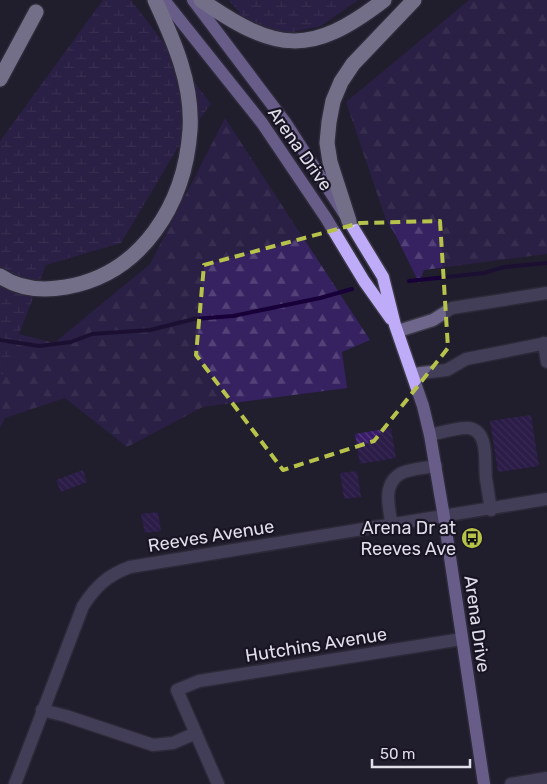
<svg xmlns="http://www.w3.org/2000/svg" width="547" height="784" font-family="Rubik,sans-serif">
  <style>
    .forest { fill: url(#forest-firs) }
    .wetland { fill: url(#wetland-marsh) }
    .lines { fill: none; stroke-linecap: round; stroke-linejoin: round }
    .stream { stroke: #180039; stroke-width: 4 }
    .building { fill: url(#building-back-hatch) }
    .minor-casing { stroke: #3c3947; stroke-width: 15 }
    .major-casing { stroke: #3c3947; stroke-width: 15 }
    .highway-casing { stroke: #3c3947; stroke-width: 18 }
    .minor { stroke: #6e668b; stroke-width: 12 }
    .major { stroke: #beacf8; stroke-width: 12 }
    .highway { stroke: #dad3f8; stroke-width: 15 }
    .marked { fill: none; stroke: #b6c249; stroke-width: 4; stroke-dasharray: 10 6; stroke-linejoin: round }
    .labels { text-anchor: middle; stroke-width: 4.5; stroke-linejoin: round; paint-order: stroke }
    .street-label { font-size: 18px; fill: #e0dee9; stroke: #181423 }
    .poi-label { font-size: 18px; fill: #e0dee9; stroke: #181423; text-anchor: end }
  </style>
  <defs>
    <pattern id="forest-firs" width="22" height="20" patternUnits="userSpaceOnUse" patternTransform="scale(1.25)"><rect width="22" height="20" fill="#362260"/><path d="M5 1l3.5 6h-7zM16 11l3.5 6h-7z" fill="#534277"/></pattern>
    <pattern id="wetland-marsh" width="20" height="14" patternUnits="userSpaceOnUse" patternTransform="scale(1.25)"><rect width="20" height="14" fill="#362260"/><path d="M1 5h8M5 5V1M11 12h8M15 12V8" fill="none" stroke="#534277"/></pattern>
    <pattern id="building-back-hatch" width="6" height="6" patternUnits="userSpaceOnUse" patternTransform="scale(1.25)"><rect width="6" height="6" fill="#381b69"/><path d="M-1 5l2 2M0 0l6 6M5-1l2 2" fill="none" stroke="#543c7e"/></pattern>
  </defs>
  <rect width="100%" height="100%" fill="#211e2d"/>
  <path class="forest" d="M469,0H547V254L424,270L419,283L394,232L386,220L346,102Z
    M225,118L370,340L342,352L347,388L203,407L127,447L65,398L5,418L0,428V383L19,334L54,343L150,264Z"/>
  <path class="wetland" d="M103,0H131L211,104L179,146L121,243L46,265L0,383V141Z
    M229,0H358L321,26L260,39Z"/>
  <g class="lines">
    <path class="stream" d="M409,281L484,273L504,267L547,263
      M0,340L39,346L71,342L92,334L150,330L194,319L233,316L320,298L352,289"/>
  </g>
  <path class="building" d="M531,415L539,466L498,472L490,421Z
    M391,428L396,458L360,464L355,434Z
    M83,470L87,482L61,492L56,480Z
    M357,471L361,497L344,499L340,473Z
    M158,512L161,531L145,533L141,514Z"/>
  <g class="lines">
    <g class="minor-casing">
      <path id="minor" d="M398,331L433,320L452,308L547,293
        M544,343L547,362
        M413,374L447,370L466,359L547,343
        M430,435C440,433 458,427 468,428C490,430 484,464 486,479C488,489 489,499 491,510
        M392,526C389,508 382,485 400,474C407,469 427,468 436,466
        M42,710L66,716L153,745L173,743L196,733
        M15,784L83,606C96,586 108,575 130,567L547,499
        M218,784L177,690L199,681L462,639
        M511,784L547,778"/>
    </g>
    <g class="major-casing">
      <path id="major" d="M164,0L262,123L326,218L364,281L391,319
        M193,0L285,122L349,221L383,277L395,325L423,406L430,435L444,517L484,784"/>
    </g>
    <g class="highway-casing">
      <path id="highway" d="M201,0C276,52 310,57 384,0
        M0,79L36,12
        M349,221L330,162L327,143L329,122L333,101L341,82L353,64L414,0
        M0,276C19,289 43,291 66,287C142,274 185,204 190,130C193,84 174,41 155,0"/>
    </g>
    <use href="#minor" class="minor"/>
    <use href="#major" class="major"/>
    <use href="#highway" class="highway"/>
  </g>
  <path d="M0 0H547V784H0ZM440,221L448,348L374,441L283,470L196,355L204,265L360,223Z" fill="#211e2d" fill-opacity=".55" fill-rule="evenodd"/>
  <path class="marked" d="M440,221L448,348L374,441L283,470L196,355L204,265L360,223Z"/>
  <defs>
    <g id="bus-disc" transform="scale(1.125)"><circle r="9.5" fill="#b6c249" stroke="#181423"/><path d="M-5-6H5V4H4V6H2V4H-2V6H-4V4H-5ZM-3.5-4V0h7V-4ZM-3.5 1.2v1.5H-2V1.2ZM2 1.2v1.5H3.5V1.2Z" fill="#111"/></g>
  </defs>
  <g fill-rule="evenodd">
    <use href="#bus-disc" x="472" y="538"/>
  </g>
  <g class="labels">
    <g class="street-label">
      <text transform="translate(300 149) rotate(55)" y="6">Arena Drive</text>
      <text transform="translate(211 536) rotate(-9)" y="6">Reeves Avenue</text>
      <text transform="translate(477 624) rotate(82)" y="6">Arena Drive</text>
      <text transform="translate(316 645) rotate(-9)" y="6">Hutchins Avenue</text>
    </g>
    <g class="poi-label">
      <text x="456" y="534">Arena Dr at<tspan x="456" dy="21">Reeves Ave</tspan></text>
    </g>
  </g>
  <path d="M372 759v8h98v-8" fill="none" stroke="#e0dee9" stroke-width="2.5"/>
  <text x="380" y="759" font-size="15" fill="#e0dee9" stroke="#181423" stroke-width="4" paint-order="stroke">50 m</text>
</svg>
